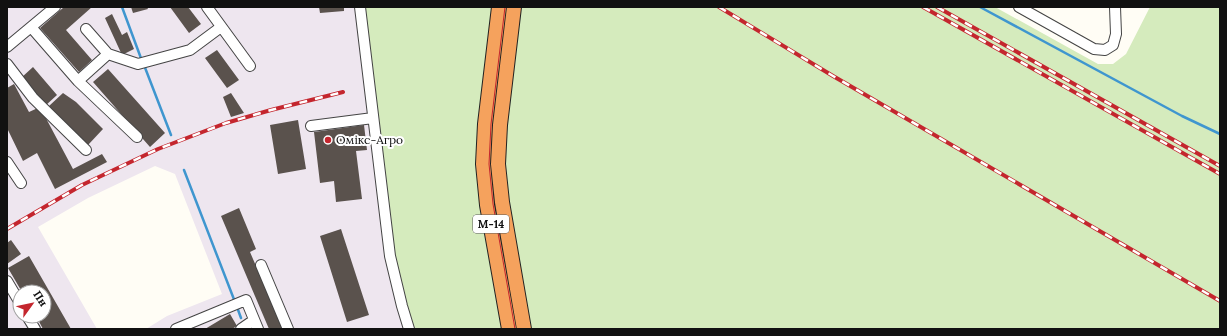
<svg xmlns="http://www.w3.org/2000/svg" width="1227" height="336" font-family="Lora,serif">
  <style>
    .industrial { fill: #eee6ef; fill-rule: evenodd }
    .green { fill: #d5ebbd }
    .lines { fill: none; stroke-linecap: round; stroke-linejoin: round }
    .stream { stroke: #3f96cf; stroke-width: 2.5 }
    .building { fill: #5a524d }
    .minor-casing { stroke: #444; stroke-width: 12 }
    .highway-casing { stroke: #222; stroke-width: 16 }
    .minor { stroke: #fff; stroke-width: 10 }
    .highway { stroke: #f5a25d; stroke-width: 14 }
    .tram { stroke: #c4262e; stroke-width: 1 }
    .rail-casing { stroke: #c4262e; stroke-width: 4 }
    .rail { stroke: #fff; stroke-width: 2.5; stroke-dasharray: 8; stroke-linecap: butt }
    .poi-dot { fill: #c4262e; stroke: #fff; stroke-width: 1.5 }
    .labels { text-anchor: middle; stroke-width: 4; stroke-linejoin: round; paint-order: stroke }
    .shield { fill: #fff; stroke: #585858; stroke-width: 1 }
    .shield-label { font-size: 11px; font-weight: bold; fill: #111 }
    .poi-label { font-size: 12px; fill: #111; stroke: #fff; text-anchor: start }
  </style>
  <rect width="100%" height="100%" fill="#fffdf5"/>
  <path class="industrial" d="M7,7H356L406,329H146L167,316L222,294L175,174L155,166L88,198L38,227L97,329H7ZM20,292H44V316H20Z"/>
  <path class="green" d="M356,7H495L482,123L505,329H406Z
    M517,7H995L1098,64H1113L1126,54L1150,7H1220V329H528L502,164Z"/>
  <g class="lines">
    <path class="stream" d="M122,7L142,61
      M980,7L1182,116L1220,134
      M144,65L171,135
      M184,170L235,302
      M237,307L241,318"/>
  </g>
  <path class="building" d="M64,7H92L66,30L92,60L79,72L40,28Z
    M131,7H147L148,9L133,13Z
    M170,7H188L201,24L189,33Z
    M319,7H344V11L320,13Z
    M112,14L122,35L127,32L134,49L122,55L105,18Z
    M217,50L239,80L227,88L205,58Z
    M33,67L57,95L45,106L21,78Z
    M108,69L165,133L150,147L93,82Z
    M14,84L29,112L40,107L73,169L102,154L107,162L55,189L37,153L23,161L7,128V88Z
    M63,93L76,102L103,129L88,145L49,106Z
    M231,93L244,113L231,117L223,97Z
    M298,120L306,169L278,174L270,125Z
    M364,125L367,150L356,151L362,199L336,202L334,181L320,183L314,132Z
    M239,208L256,249L250,252L283,329H269L221,216Z
    M341,229L369,315L347,322L320,236Z
    M11,240L21,254L7,264V243Z
    M29,256L71,329H43L36,316H44V292H22L8,268Z
    M230,314L237,326L232,329H205Z"/>
  <g class="lines">
    <g class="minor-casing">
      <path id="minor" d="M207,7L250,66
        M360,7L390,256L402,306L409,329
        M1019,7L1094,49L1105,50L1113,45L1116,34L1115,7
        M31,27L78,81L137,137
        M86,29L108,54L138,64L190,50L221,27
        M7,47L55,7
        M7,64L33,98L86,150
        M78,81L108,54
        M311,126L373,118
        M7,162L21,183
        M261,265L288,329
        M7,281L20,303
        M27,316L35,329
        M176,329L246,300L258,329
        M241,329L254,320"/>
    </g>
    <g class="highway-casing">
      <path id="highway" d="M499,7L485,124L483,164L487,205L509,329
        M514,7L500,125L498,164L502,202L524,329"/>
    </g>
    <use href="#minor" class="minor"/>
    <use href="#highway" class="highway"/>
    <path class="tram" d="M505,7L491,124L489,164L493,204L515,329"/>
    <g class="rail-casing">
      <path id="rail" d="M719,7L833,76L1220,301
        M923,7L1220,174
        M937,7L1220,166
        M7,229L82,185L158,149L226,123L271,110L343,92"/>
    </g>
    <use href="#rail" class="rail"/>
  </g>
  <circle class="poi-dot" cx="328" cy="140" r="4"/>
  <g class="labels">
    <rect class="shield" x="473" y="215" width="36" height="18" rx="3"/>
    <g class="shield-label">
      <text x="491" y="228">М-14</text>
    </g>
    <g class="poi-label">
      <text x="336" y="144">Омiкс-Агро</text>
    </g>
  </g>
  <rect width="1227" height="336" fill="none" stroke="#111111" stroke-width="16"/>
  <g transform="translate(32 304) rotate(57)"><circle r="19" fill="#ffffff" stroke="#a0a0a0"/>
  <path d="M0-3L7 15L0 10L-7 15Z" fill="#c4262e"/>
  <text y="-6" font-size="11" font-weight="bold" text-anchor="middle" fill="#111111">Пн</text>
  </g>
</svg>
